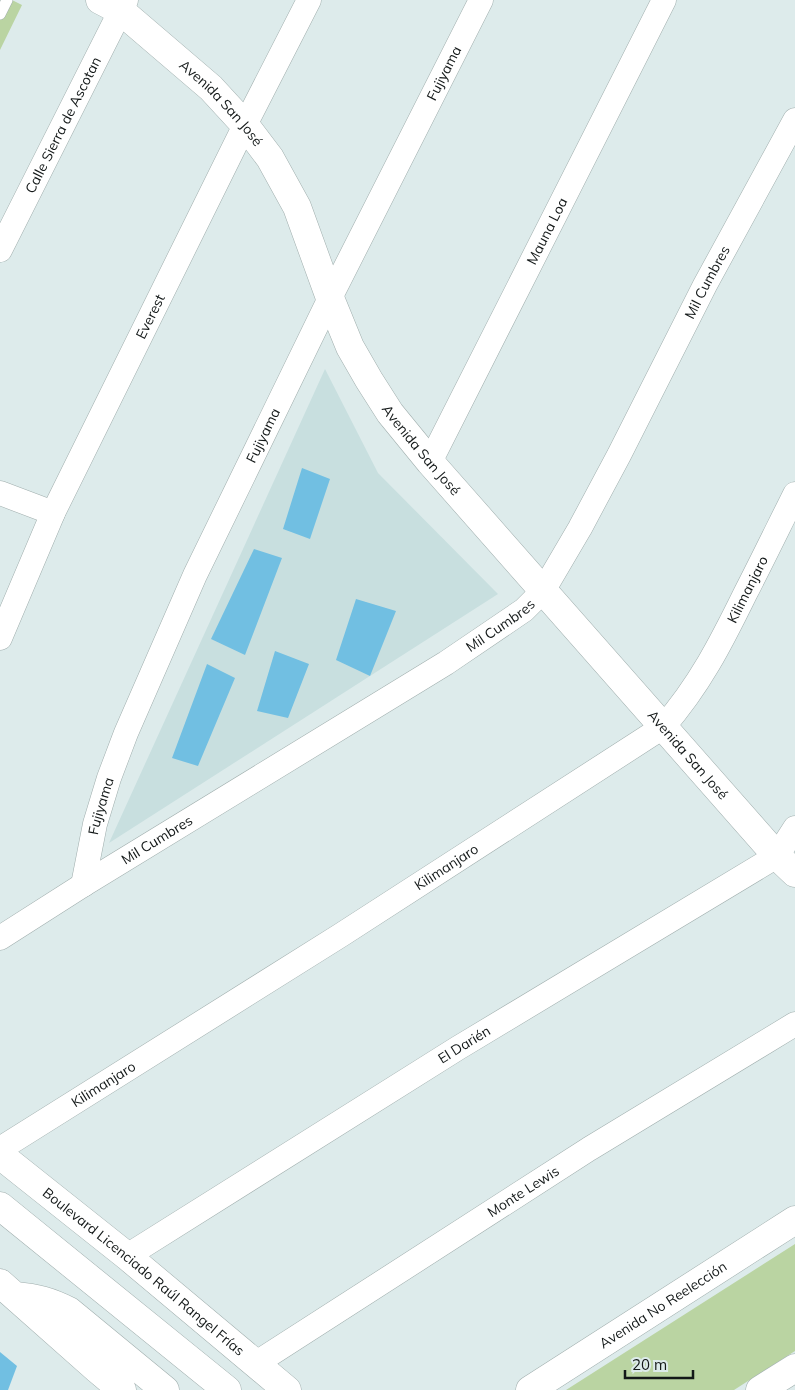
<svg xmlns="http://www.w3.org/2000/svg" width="795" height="1390" font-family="Mulish,sans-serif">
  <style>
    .built { fill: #c8dfdf }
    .green { fill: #bad4a2 }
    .building { fill: #71bfe2 }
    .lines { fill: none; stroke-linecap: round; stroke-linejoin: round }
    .lane-casing { stroke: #a0aead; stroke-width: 12 }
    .street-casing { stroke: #a0aead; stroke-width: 25 }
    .secondary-casing { stroke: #a0aead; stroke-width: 29 }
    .primary-casing { stroke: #a0aead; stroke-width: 29 }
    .lane { stroke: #fff; stroke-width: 11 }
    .street { stroke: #fff; stroke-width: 24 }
    .secondary { stroke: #fff; stroke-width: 28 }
    .primary { stroke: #fff; stroke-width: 28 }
    .labels { text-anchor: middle; stroke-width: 4.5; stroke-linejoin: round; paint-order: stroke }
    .street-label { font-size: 14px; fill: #131818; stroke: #ddebeb }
  </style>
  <rect width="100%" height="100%" fill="#ddebeb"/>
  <path class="built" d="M325,369L378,473L498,594L109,843Z"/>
  <path class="green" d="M0,0H12L22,5L0,50Z
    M795,1244V1351L734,1390H566Z"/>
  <path class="building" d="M302,468L330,479L310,539L283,529Z
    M254,549L282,558L245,655L211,639Z
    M356,599L396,611L370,676L336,660Z
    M275,651L309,664L288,718L257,711Z
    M207,664L235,678L198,766L172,758Z
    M0,1352L17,1366L8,1390H0Z"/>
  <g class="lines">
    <g class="lane-casing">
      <path id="lane" d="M0,14L7,0"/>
    </g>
    <g class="street-casing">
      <g id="street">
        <path id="s1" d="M0,250L126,0"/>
        <path id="s2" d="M430,462L664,0"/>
        <path d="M0,493L53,513"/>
        <path id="s3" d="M0,638L53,513L245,125L309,0"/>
        <path id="s4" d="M83,885L95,824L109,778L126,733L195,575L330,298L481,0"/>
        <path id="s5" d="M0,938L83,885L446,663L524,610L543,591L580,528L619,455L705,285L795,120"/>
        <path id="s6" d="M0,1149L341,935L663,727C699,686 721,643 745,594C762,561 778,528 795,494"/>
        <path id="s7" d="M127,1256L458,1048L777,856L795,828"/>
        <path id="s8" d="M255,1364L589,1149L795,1024"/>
      </g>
    </g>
    <g class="secondary-casing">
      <g id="secondary">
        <path id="s9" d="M100,0L121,11L211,88L245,125L270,158L297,207L330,298L350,347L369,380L390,413L430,462L777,856L795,873"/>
        <path id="s10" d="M0,1155L127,1256L287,1390"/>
        <path id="s11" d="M530,1390L795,1220"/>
        <path d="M760,1390L795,1368"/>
      </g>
    </g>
    <g class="primary-casing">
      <path id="primary" d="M0,1206L227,1390
        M0,1283L97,1369L122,1390
        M15,1296C37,1298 49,1301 69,1311L165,1390"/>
    </g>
    <use href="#lane" class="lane"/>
    <use href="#street" class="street"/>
    <use href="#secondary" class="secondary"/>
    <use href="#primary" class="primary"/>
  </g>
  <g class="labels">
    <g class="street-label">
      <text dy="5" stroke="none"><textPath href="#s4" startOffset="891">Fujiyama</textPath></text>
      <text dy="5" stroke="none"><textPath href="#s9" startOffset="160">Avenida San José</textPath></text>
      <text dy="5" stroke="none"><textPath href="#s1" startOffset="140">Calle Sierra de Ascotan</textPath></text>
      <text dy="5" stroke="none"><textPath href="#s2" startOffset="259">Mauna Loa</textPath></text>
      <text dy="5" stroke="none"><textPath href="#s5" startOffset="995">Mil Cumbres</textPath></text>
      <text dy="5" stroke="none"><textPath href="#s3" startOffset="355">Everest</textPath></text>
      <text dy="5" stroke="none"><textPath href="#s4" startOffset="486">Fujiyama</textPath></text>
      <text dy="5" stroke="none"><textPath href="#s9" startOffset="565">Avenida San José</textPath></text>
      <text dy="5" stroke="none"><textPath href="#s6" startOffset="948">Kilimanjaro</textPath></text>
      <text dy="5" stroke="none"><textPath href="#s5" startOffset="590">Mil Cumbres</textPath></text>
      <text dy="5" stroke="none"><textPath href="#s9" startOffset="970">Avenida San José</textPath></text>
      <text dy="5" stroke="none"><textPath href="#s4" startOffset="81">Fujiyama</textPath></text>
      <text dy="5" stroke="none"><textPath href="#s5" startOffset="185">Mil Cumbres</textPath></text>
      <text dy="5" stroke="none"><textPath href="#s6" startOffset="528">Kilimanjaro</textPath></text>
      <text dy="5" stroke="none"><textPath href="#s7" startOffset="398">El Darién</textPath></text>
      <text dy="5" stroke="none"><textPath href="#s6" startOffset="122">Kilimanjaro</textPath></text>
      <text dy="5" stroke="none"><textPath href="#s8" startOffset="319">Monte Lewis</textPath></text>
      <text dy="5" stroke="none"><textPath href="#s10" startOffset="185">Boulevard Licenciado Raúl Rangel Frías</textPath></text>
      <text dy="5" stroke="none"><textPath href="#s11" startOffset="158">Avenida No Reelección</textPath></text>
    </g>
  </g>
  <path d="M625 1370v8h68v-8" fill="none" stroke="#131818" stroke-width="2.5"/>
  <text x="632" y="1370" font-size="15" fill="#131818" stroke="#ddebeb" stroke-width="4" paint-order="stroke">20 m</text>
</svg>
